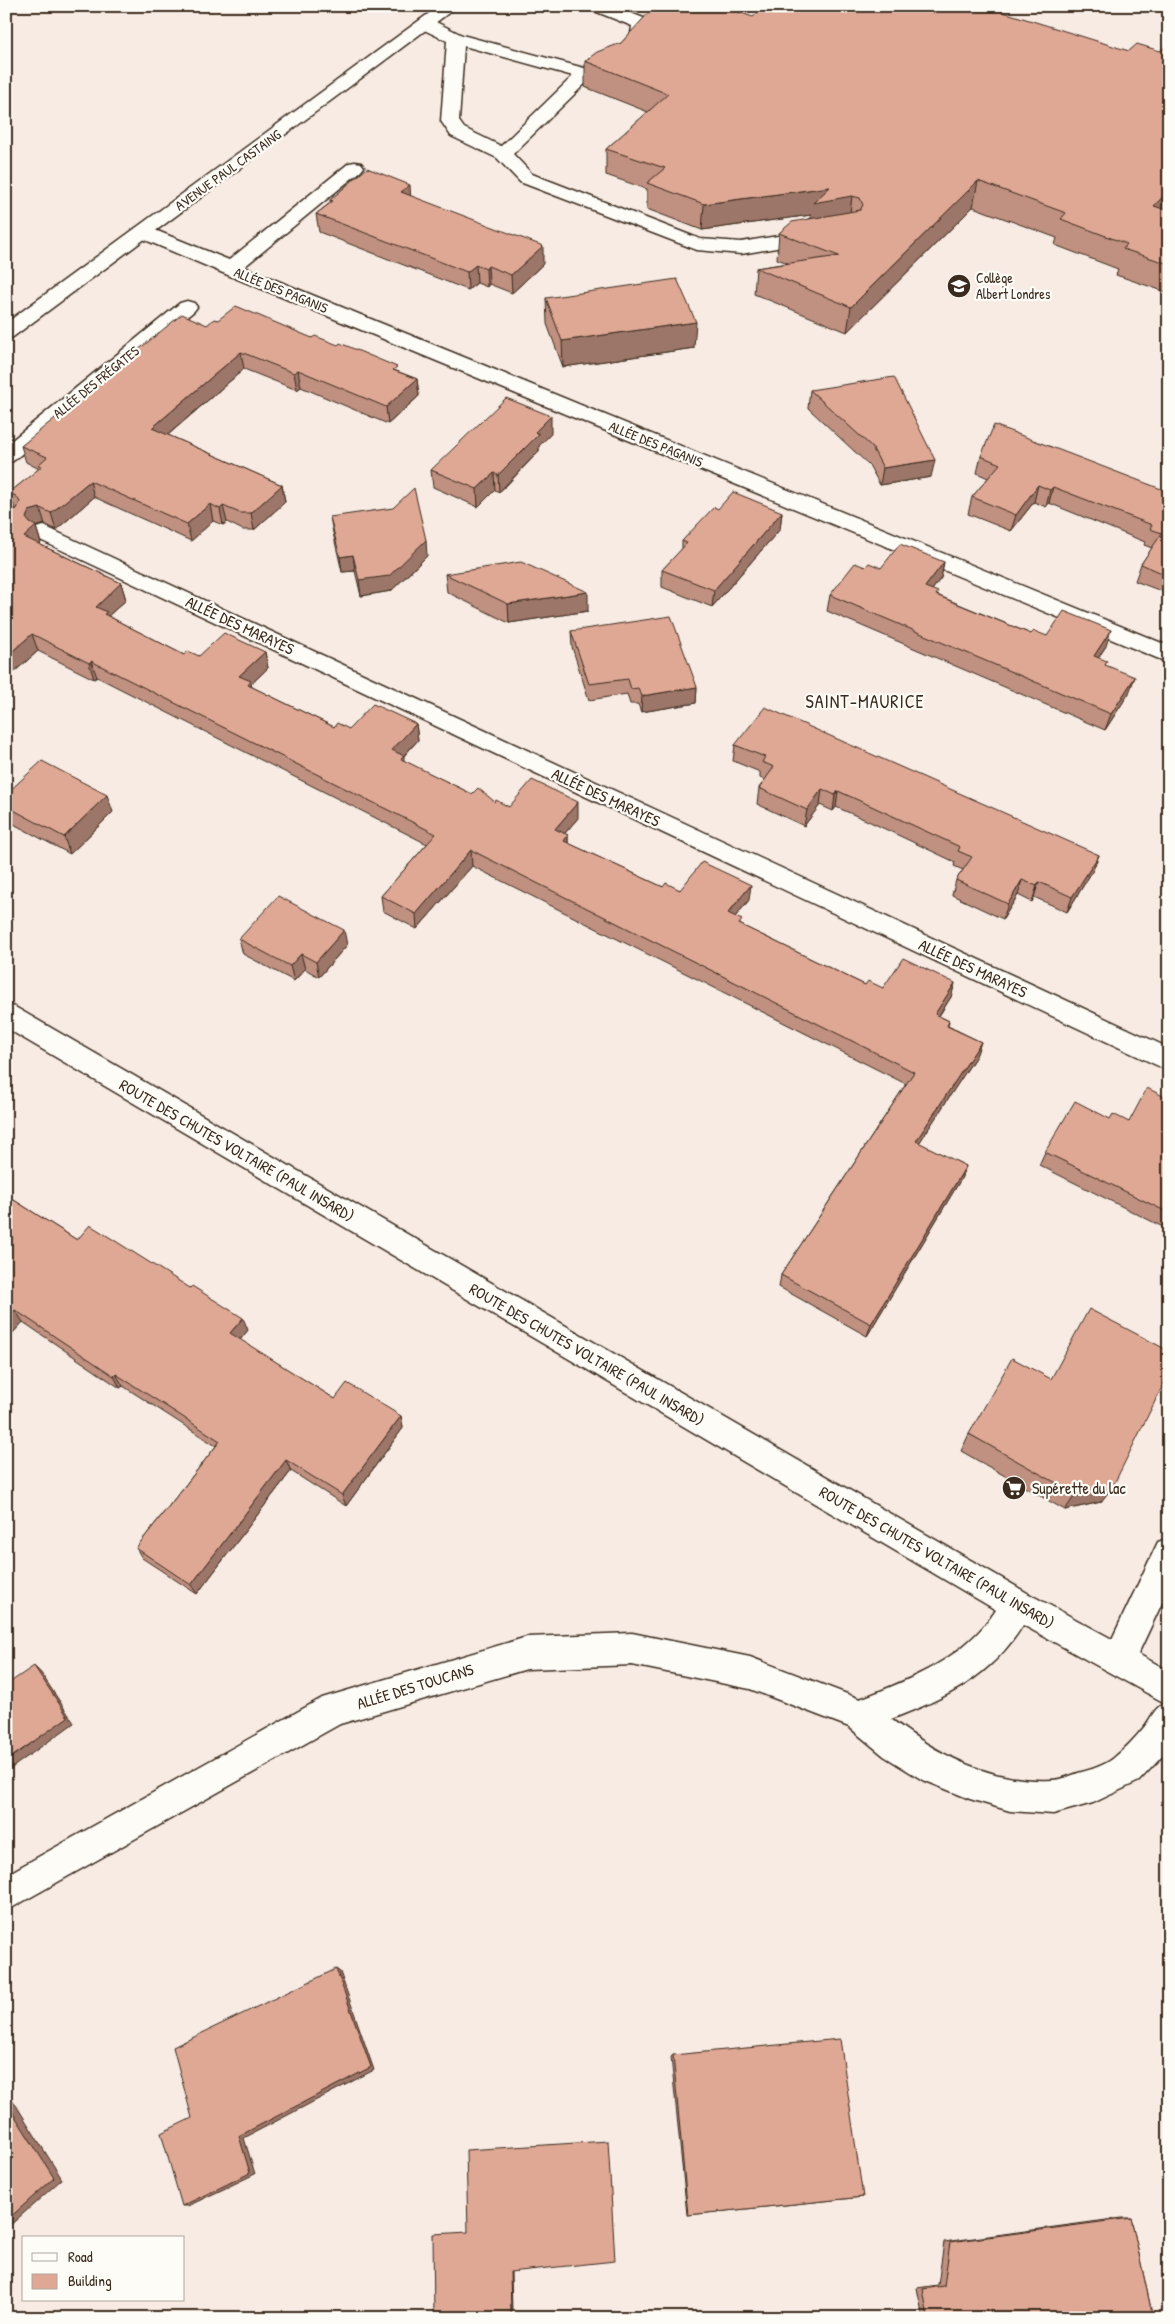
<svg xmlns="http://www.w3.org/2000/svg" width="1175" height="2324" font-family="'Patrick Hand',sans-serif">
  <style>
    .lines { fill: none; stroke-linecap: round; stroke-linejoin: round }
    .lane-casing { stroke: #3b2a1e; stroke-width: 3 }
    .street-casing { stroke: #3b2a1e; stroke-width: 3 }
    .secondary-casing { stroke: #3b2a1e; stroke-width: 3 }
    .lane { fill: #fdfcf7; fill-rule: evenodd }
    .street { fill: #fdfcf7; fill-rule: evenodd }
    .secondary { fill: #fdfcf7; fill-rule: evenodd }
    .wall { fill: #c09080; stroke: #3b2a1e }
    .shaded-wall { fill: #9c7668; stroke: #3b2a1e }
    .building { fill: #dfa895; stroke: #3b2a1e }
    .labels { text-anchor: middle; stroke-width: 4.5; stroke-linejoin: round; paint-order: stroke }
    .far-street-label { font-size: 14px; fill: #3b2a1e; stroke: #fdfcf7 }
    .far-poi-label { font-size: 14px; fill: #3b2a1e; stroke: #fdfcf7; text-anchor: start }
    .street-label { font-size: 16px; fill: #3b2a1e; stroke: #fdfcf7 }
    .poi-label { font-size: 16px; fill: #3b2a1e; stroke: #fdfcf7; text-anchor: start }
    .neighbourhood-label { font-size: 18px; letter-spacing: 1px; fill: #3b2a1e; stroke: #fdfcf7 }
  </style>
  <rect width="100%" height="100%" fill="#f7ebe3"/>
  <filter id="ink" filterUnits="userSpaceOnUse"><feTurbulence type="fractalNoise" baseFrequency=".02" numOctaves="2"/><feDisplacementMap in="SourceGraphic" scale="10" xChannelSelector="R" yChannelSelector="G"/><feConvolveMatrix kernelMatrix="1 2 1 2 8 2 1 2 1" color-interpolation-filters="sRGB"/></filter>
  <g filter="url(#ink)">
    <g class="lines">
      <g class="lane-casing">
        <path id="lane" d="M590,6H613L646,19L648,23L649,35L619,68L591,78L513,154L532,174L700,239L741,242L815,230L822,232L824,236L822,240L741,254L697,250L520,182L497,158L451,136L441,121L447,41L420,28L418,24L420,20H432L462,35L584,68L607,60L631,34L632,26L592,10ZM464,46L573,76L501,146L464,128L459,121Z"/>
      </g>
      <g class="street-casing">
        <path id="street" d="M355,162L361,163L364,167L361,171L244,267L1169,646V663L223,273L136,236L134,232L136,228L143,226L150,228L229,260L349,163Z
          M187,301L194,303L197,307L194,311L13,461L6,463V445L180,303Z
          M44,526L1169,1048V1071L36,538L33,533L36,528Z
          M6,1004L15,1007L1029,1594L1112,1639L1158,1542L1169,1538V1588L1138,1654L1169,1671V1749L1139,1781L1093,1803L1053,1814L1010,1811L970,1799L921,1779L884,1756L849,1727L750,1689L632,1665L527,1669L340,1724L6,1911V1875L322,1698L527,1637L632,1633L750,1657L860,1699C912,1679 965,1658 996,1610L6,1028ZM1023,1625L1165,1703C1154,1708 1152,1717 1145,1726C1137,1736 1126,1748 1116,1756C1107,1765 1090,1770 1078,1773C1070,1776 1061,1780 1052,1780C994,1784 935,1754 891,1719C946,1698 991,1677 1023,1625Z"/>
      </g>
      <g class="secondary-casing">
        <path id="secondary" d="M439,6H458L13,337L6,339V323Z"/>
      </g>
      <use href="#lane" class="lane"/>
      <use href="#street" class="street"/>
      <use href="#secondary" class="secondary"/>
    </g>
    <path class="wall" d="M585,61L1169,208L1166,210L1169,211V293L1116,275L1118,269L1055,245L1057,238L973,207L847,332L754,294L756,268L788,263L777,259L779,233L811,218V215L702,230L647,209V189L606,175V149L648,112L585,87Z
      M411,196L543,264L512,293L489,284L487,287L477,283L468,290L319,232L316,214L330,203V200Z
      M546,298L694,348L563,367L547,324Z
      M218,320L312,338L417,379L419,396L388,424L301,387L297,390L244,369L168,435L282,485L285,502L254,530H243L227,522L223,525L213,521L191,541L94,497L56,530L45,524L36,527L41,543L39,544L121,583L126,600L108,616L184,655L199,656L265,652L268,668L251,684L252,687L334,727L349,729L416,724L418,740L404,756V761L472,794L495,802L509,807L578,818L564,834L568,835V843L663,887L749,900L735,917L741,925L865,985L883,988L955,983L951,997L939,1016L949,1021L948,1026L981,1042L976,1056L919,1143L966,1166L961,1179L867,1336L779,1287L781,1275L906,1084L472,866L417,929L383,911L381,896L427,844L97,677L94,679L38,651L6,679L8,511L15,509L9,493L39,469L26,462L21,446L207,325Z
      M810,390L931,477L880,485L869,465L808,408Z
      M551,434L539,446V451L507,485L499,492L495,490L478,507L433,487L431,470Z
      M981,456L1169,492V594L1135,581L1141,564L1152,548L1144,545L1145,542L1049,503L1046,507L1034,502L1011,531L968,514L972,497L988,478L977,473Z
      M718,509L782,512L780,529L712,607L662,587V570L682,549V541Z
      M330,517L427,556L391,591L361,596L355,571L342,572L333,533Z
      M944,562L941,578L932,590L937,595L1031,634L1106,646L1098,658L1106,665L1129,693L1105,730L827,611L830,595L865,567L881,568Z
      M445,574L588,611L509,623L447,592Z
      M571,631L697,687L696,703L641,712L638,704H630L627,694L589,700L572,647Z
      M735,745L1099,855L1093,870L1067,912L1034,897L1032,902L1018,895L1003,919L952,895L956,880L963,870L954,866L955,862L866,820L836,807L833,811L820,805L804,826L757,804L759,788L765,780L760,778V772L733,761Z
      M6,794L113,812L70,854L6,820Z
      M239,939L347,945L319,977L305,969L294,981L243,954Z
      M1169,1099V1230L1039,1165L1045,1152L1110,1119L1129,1122Z
      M6,1195L77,1240L248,1330L240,1340L335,1399L401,1416L403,1428L346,1506L291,1471L197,1594L142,1558L136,1548L216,1446L123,1386L120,1388L23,1322L6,1340Z
      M969,1434L1101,1502L1065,1510L961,1451Z
      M673,2055L863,2197L687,2215L671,2057Z
      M1121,2218H1131L1153,2318H923L917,2288L938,2285L944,2242Z"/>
    <path class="shaded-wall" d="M978,181L973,207L847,332L851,307Z
      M410,185L411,203L401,192Z
      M830,187L852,196L849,222L810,229L811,215L702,230L704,204Z
      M1169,190V208L1147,232L1154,206Z
      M543,246V264L512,293L511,275Z
      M476,265L477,283L468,290L467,272Z
      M488,266L489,284L487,287L486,269Z
      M696,322L694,348L563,367L562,341Z
      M241,352L244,369L156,445L152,428Z
      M298,370L301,387L297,390L294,373Z
      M417,379L419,396L388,424L386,407Z
      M551,416V434L539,446V451L499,492L498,475L535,432Z
      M935,460L931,477L880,485L883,468Z
      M494,473L495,490L478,507L477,489Z
      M90,481L94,497L56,530L51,513Z
      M282,485L285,502L254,530L251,513Z
      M1038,485L1034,502L1011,531L1016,515Z
      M1053,487L1049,503L1046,507L1050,490Z
      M210,504L213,521L191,541L187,524Z
      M223,506L227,522L223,525L220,509Z
      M40,508L45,524L36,527L41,543L29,553L24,537L26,518L29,511Z
      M782,512L780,529L712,607L714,590Z
      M426,540L427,556L391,591L361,596L359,580Z
      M353,555L355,571L342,572L340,557Z
      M944,562L941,578L922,603L925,587Z
      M121,583L126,600L108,616L111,628L96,607Z
      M588,592V611L509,623L508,604Z
      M1111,630L1106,646L1089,672L1094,656Z
      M32,634L38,651L6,679V657Z
      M265,652L268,668L251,684L254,697L239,676Z
      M91,661L97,677L94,679L89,663Z
      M1135,677L1129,693L1105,730L1111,714Z
      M697,687L696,703L641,712L642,696Z
      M416,724L418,740L394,766L392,750Z
      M822,789L820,805L804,826L807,810Z
      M838,791L836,807L833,811L835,795Z
      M107,795L113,812L70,854L64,837Z
      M578,802V818L556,844L555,829Z
      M568,835V850L564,841Z
      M471,850L472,866L417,929L416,914Z
      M1099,855L1093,870L1067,912L1072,897Z
      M1022,880L1018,895L1003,919L1008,904Z
      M1039,882L1034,897L1032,902L1037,886Z
      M751,885L749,900L726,928L728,913Z
      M344,930L347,945L319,977L316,962Z
      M301,954L305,969L294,981L290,966Z
      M955,983L951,997L931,1028L935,1014Z
      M981,1042L976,1056L912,1154L916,1141Z
      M966,1166L961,1179L867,1336L871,1324Z
      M15,1310L23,1322L6,1340V1319Z
      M243,1318L248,1330L235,1346L230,1333Z
      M116,1374L123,1386L120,1388L114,1376Z
      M401,1416L403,1428L346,1506L342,1495Z
      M286,1460L291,1471L197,1594L191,1585Z
      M1113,1486L1101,1502L1065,1510L1076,1494Z
      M34,1666L41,1673L74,1723L6,1772V1761Z
      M336,1969L340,1972L374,2070L244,2138L255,2174L188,2206H182L239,2136Z
      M6,2093L9,2094L62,2179L6,2229Z
      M511,2271L512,2312L511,2314L510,2272Z"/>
    <path class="building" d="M655,6H721L753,17L765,6H984L1129,51L1137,44L1160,51L1169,43V190L1154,206L1169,211V264L1123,249L1127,244L1061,219L1066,213L978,181L851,307L756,268L839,256L779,233L792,222L860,210L863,205L860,198L852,196L813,203L830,187L704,204L647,183L665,168L606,149L668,94L585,61L597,52L621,43L652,9Z
      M367,168L410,185L401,192L543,246L511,275L488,266L486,269L476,265L467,272L316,214L333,201L330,200Z
      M677,279L696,322L562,341L546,298Z
      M236,306L312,338L315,336L338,345L340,343L397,367L393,370L417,379L386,407L298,370L294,373L241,352L152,428L282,485L251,513H240L223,506L220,509L210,504L187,524L90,481L51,513L40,508L29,511L26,518L30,523L36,526L24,537L121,583L96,607L107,612L104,614L184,655L188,651L199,656L224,633L265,652L239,676L251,681L248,685L334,727L337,723L349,729L373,704L416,724L392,750L404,756L401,759L472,794L478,788L495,802L496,800L509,807L532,780L578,802L555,829L568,835L564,841L663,887L666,883L680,890L702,862L751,885L728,913L742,920L739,924L865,985L868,981L883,988L903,958L955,983L935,1014L949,1021L947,1026L981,1042L916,1141L966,1166L871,1324L781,1275L914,1072L471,850L416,914L381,896L436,834L91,661L89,663L32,634L6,657V511H8L17,509L20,502L16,496L9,493L42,466L38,465L47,457L21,446L182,314L207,325L214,319L218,320Z
      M894,377L935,460L883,468L872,447L810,390Z
      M506,398L551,416L535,432L539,434L498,475L494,473L477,489L431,470Z
      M994,425L1169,492V576L1141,564L1162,533L1150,529L1152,525L1053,487L1050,490L1038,485L1016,515L972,497L1000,464L981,456Z
      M414,488L426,540L389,576L359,580L353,555L340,557L330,517L393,508Z
      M733,492L782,512L714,590L662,570L687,543L682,541L714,507L718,509Z
      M900,544L944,562L925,587L938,592L936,595L1031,634L1034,631L1047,636L1064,611L1111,630L1094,656L1107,661L1105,665L1135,677L1111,714L830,595L855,563L865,567L869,563L881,568Z
      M521,562L588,592L508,604L445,574Z
      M671,616L697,687L642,696L638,688L631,689L628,679L589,684L571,631Z
      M765,707L1099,855L1072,897L1039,882L1037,886L1022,880L1008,904L956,880L972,857L958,851L960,847L869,805L838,791L835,795L822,789L807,810L759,788L774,767L762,762L765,757L735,745Z
      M42,761L107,795L64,837L6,806V794Z
      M278,896L344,930L316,962L301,954L290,966L239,939Z
      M1147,1088L1169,1099V1213L1045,1152L1075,1101L1110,1119L1113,1114L1129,1122Z
      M6,1195L77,1240L90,1225L190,1288L192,1286L243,1318L230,1333L335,1399L347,1383L401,1416L342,1495L286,1460L191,1585L136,1548L220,1441L116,1374L114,1376L15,1310L6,1319Z
      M1089,1309L1169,1351V1373L1113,1486L1076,1494L969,1434L1012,1358L1051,1379Z
      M34,1666L68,1717L6,1761V1685Z
      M336,1969L371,2067L239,2136L250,2173L182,2206L161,2133L192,2118L173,2047Z
      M840,2039L863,2197L688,2215L673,2055Z
      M6,2102L54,2178L6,2221Z
      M608,2141L615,2261L510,2272L511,2314L454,2318H434L433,2234L468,2232L466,2150Z
      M1131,2218L1153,2318H928L923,2289L944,2286L950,2242Z"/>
  </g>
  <defs>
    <g id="school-disc" transform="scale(1.25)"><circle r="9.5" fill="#3b2a1e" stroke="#fdfcf7"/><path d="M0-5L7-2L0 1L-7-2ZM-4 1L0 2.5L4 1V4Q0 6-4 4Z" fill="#fff"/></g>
    <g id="supermarket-disc" transform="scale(1.25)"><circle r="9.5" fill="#3b2a1e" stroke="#fdfcf7"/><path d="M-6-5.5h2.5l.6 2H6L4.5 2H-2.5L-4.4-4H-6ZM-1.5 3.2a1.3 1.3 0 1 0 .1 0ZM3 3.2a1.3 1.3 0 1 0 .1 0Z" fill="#fff"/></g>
  </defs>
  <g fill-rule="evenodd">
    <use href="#school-disc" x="959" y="286"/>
    <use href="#supermarket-disc" x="1014" y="1488"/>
  </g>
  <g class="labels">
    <g class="far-street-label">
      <text transform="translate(228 170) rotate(-36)" y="5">AVENUE PAUL CASTAING</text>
      <text transform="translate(281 290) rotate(22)" y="5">ALLÉE DES PAGANIS</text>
      <text transform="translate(96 382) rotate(-39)" y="5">ALLÉE DES FRÉGATES</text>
      <text transform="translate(656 444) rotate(22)" y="5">ALLÉE DES PAGANIS</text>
    </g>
    <g class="far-poi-label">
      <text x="976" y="283">Collège<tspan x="976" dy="16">Albert Londres</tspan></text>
    </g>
    <g class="street-label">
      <text transform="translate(240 625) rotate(25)" y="6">ALLÉE DES MARAYES</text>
      <text transform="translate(606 797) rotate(25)" y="6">ALLÉE DES MARAYES</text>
      <text transform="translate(973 968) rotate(25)" y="6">ALLÉE DES MARAYES</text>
      <text transform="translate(237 1150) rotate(30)" y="6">ROUTE DES CHUTES VOLTAIRE (PAUL INSARD)</text>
      <text transform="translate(587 1354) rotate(30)" y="6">ROUTE DES CHUTES VOLTAIRE (PAUL INSARD)</text>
      <text transform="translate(937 1557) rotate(30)" y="6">ROUTE DES CHUTES VOLTAIRE (PAUL INSARD)</text>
      <text transform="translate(415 1686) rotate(-17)" y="6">ALLÉE DES TOUCANS</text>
    </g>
    <g class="poi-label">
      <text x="1032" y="1494">Supérette du lac</text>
    </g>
    <g class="neighbourhood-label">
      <text x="865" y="708">SAINT-MAURICE</text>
    </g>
  </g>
  <rect width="1175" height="2324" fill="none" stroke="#fdfcf7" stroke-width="25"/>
  <rect x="12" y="12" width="1150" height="2299" fill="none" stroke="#3b2a1e" stroke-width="2" filter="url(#ink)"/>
  <rect x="22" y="2236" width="162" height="65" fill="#fdfcf7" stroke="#afa8a0"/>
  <rect x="32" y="2253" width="25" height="8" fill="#fdfcf7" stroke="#afa8a0"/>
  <text x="68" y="2262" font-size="15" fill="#3b2a1e">Road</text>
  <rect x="32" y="2274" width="25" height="15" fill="#dfa895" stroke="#afa8a0"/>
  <text x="68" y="2286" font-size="15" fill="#3b2a1e">Building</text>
</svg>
